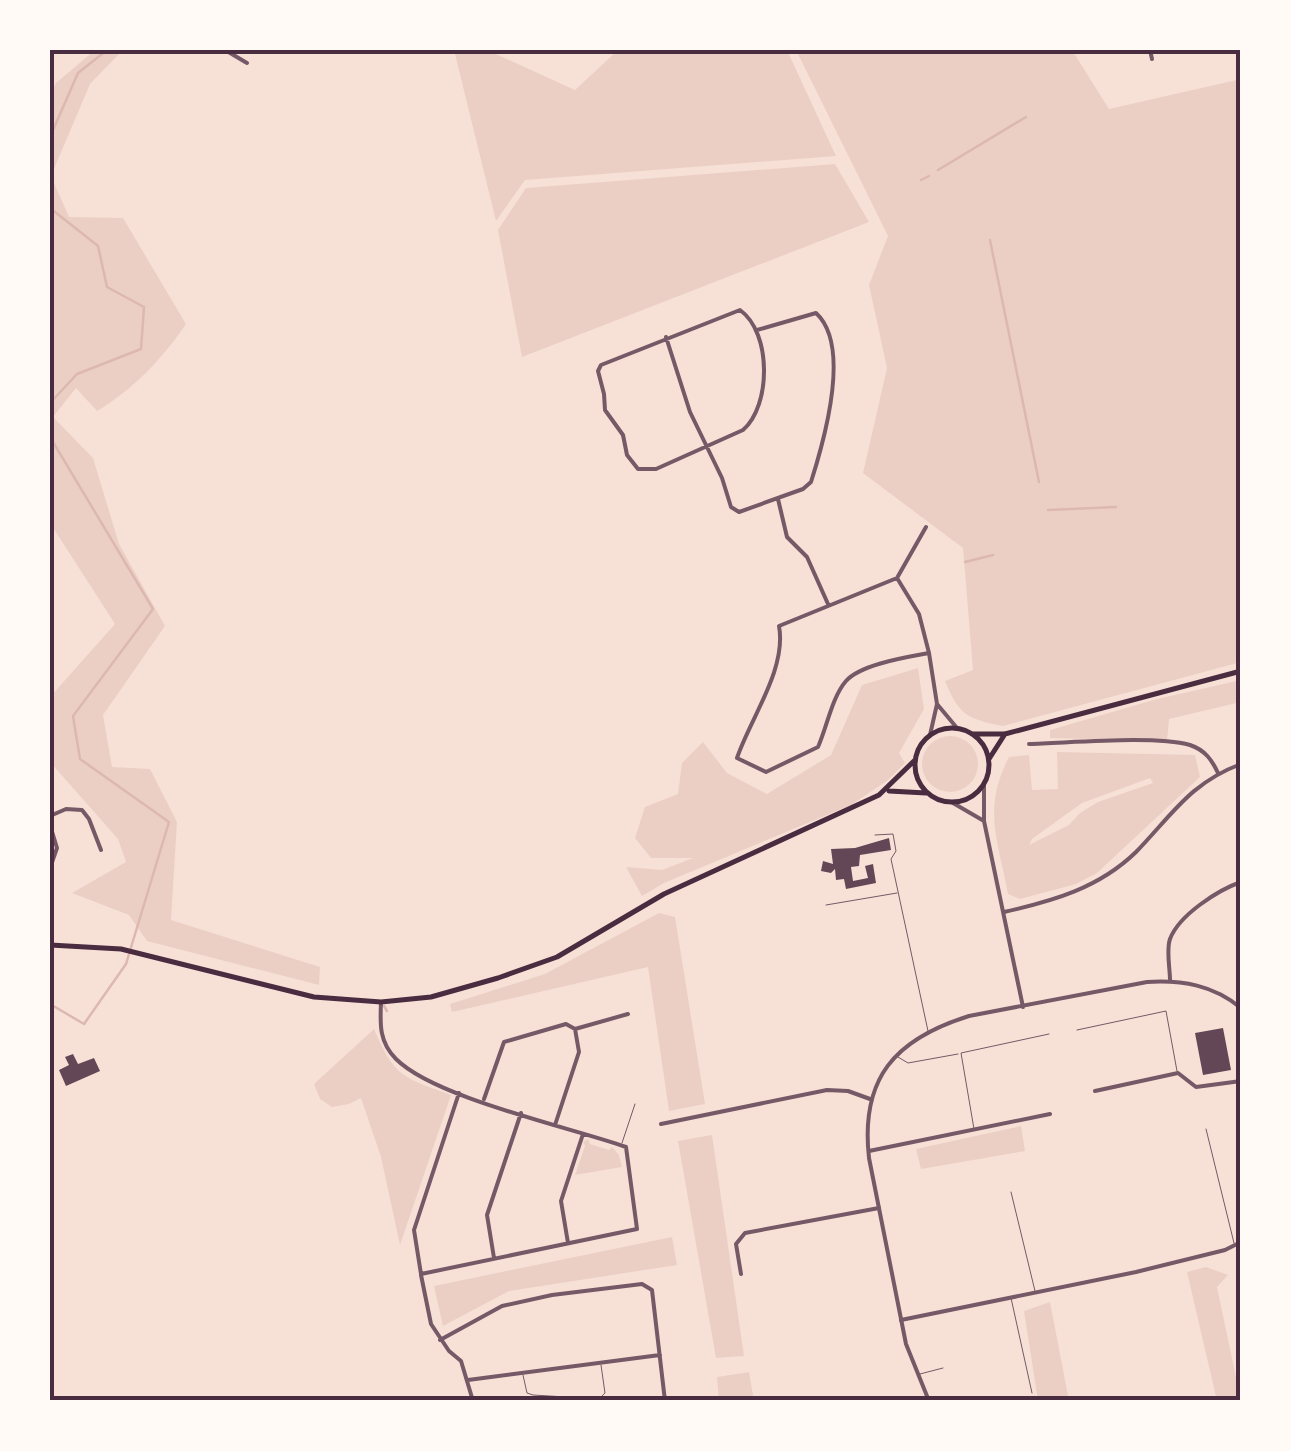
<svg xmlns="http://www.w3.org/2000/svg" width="1291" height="1451" font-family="'Golos Text',sans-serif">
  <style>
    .green { fill: #ebcfc5; fill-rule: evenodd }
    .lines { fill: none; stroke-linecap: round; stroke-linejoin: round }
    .stream { stroke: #dcb8b0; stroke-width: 2.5 }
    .building { fill: #644757 }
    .service { stroke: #755966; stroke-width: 1 }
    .minor { stroke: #755966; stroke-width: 4 }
    .tertiary { stroke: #755966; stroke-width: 4 }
    .primary { stroke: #4a2c40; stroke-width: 5 }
    .neatline { fill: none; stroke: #4a2c40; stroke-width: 4 }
  </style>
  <rect width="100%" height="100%" fill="#f7e1d7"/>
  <path class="green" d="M95,50H123L90,84L51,176L69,217L123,218L186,324C161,360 135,388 97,411L76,388L53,417L93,458L119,544L165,626L103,715L112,767L150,769L177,822L171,920L320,967L319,985L147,941L129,915L72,893L126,862L118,839L50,762V697L115,624L50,523V95L56,83Z
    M454,50H487L575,90L618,50H787L836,156L525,180L496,221Z
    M796,50H1072L1109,109L1241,79V662L1003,726C967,719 959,715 945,681L973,670L963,548L863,473L887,368L869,285L888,236Z
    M835,164L869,222L522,357L498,230L526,188Z
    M918,668L924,709L899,753L905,763L888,780L851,805L664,883L642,896L626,867L662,870L693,858H651L635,838L645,807L678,794L682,763L703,742L727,773L767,794L831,755L862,685Z
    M1241,680V702L1169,719L1167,741L1050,738V730L1157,699Z
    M922 764a28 28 0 1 1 56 0a28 28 0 1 1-56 0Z
    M1057,752L1195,755L1200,777L1097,873L1076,884L1020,899L1008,894C998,840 982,809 1009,757L1029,755L1032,790L1058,789ZM1150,778L1153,783L1098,802L1080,813L1069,825L1029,845L1032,839L1082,803Z
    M659,913L675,917L705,1104L669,1111L648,967L452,1012L450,1004L545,974Z
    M374,1029C395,1078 403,1077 451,1095L400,1245L381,1157L361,1098L349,1104L332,1107L320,1099L314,1084Z
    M1021,1126L1025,1151L921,1169L916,1149Z
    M712,1135L744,1356L716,1358L678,1141Z
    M588,1139L590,1144L609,1150L612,1147L619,1155L622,1167L575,1175L585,1146L583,1142Z
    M672,1237L677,1265L509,1291L443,1326L434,1286Z
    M1206,1267L1228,1275L1217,1287L1241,1401H1217L1187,1272Z
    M1050,1302L1069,1401H1038L1024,1311Z
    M749,1372L754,1401H719L717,1377Z"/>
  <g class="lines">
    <path class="stream" d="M50,137L78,73L107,50
      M938,170L1026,117
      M921,180L929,176
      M50,208L98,246L107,287L144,307L141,349L77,374L50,403
      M990,240L1039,482
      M50,437L153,609L73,716L80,759L169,822L126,964L84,1024L50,1004
      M1048,510L1116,507
      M965,562L993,555
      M384,1006L387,1011"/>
  </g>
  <path class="building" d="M889,838L891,850L860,855L859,866L851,867L853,881L868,878L865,866L873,864L876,883L846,889L844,879L836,880L835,869L831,873L821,871L823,861L833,864L831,849L855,848Z
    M1223,1028L1231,1070L1203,1075L1195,1033Z
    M73,1054L78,1064L94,1058L100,1071L66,1086L59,1070L69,1065L65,1057Z"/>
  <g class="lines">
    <path class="service" d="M875,835L893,834L896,851L891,859L928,1031
      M826,905L897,893
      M1077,1030L1166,1011L1177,1071
      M898,1057L908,1063L958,1054
      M974,1129L961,1053L1049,1034
      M1206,1129L1234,1243
      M622,1143L635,1104
      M1011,1192L1035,1291
      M1011,1298L1032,1393
      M920,1374L943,1368
      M523,1375L527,1393L533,1395L599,1399L605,1393L601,1365"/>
    <path class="minor" d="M225,50L247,63
      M1150,50L1152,59
      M740,310C772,333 771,406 743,430L656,469H638L627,455L623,435L605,410L604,394L598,371L601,365Z
      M666,337L690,412L722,478L731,507L739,512L803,489L811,482C824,441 852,346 816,313L757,330
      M778,499L787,537L807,557L828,604
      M897,578L926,527
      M50,619V635
      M929,653C908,657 861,664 846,681C832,697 827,727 818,747L766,772L737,758C750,719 787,669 779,626L897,578L919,614L929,653L937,704L930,735
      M937,704L957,728
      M1029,744C1070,743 1154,735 1190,745C1205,750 1212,760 1218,773
      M50,816L66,809L82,810L89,819L101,850
      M50,825L57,848L50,868
      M1004,912C1053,901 1099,888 1136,852C1172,815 1190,783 1241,764
      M1170,980C1170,968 1166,950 1170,939C1179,915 1218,890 1241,882
      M381,1002C380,1024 379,1042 396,1059C435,1098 569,1127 626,1147L637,1229L421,1274L414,1230L459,1093
      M575,1029L628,1014
      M1095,1091L1178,1073L1196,1087L1241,1081
      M484,1099L504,1042L566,1024L575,1029L579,1052L555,1125
      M661,1124L827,1090L848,1091L870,1099
      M869,1151L1050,1114
      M568,1243L561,1201L583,1134
      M494,1258L487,1215L521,1113
      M741,1274L736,1244L745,1233L879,1208
      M421,1275L431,1324L449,1351L461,1361L473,1401
      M901,1320L1136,1272L1225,1250L1241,1242
      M440,1340L502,1306L552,1295L642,1284L652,1290L665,1401
      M468,1380L660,1355"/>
    <path class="tertiary" d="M984,786V821L1023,1007
      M953,803L984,821
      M929,1401L906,1344L869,1158C860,1078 895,1039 969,1016L1147,982C1183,980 1213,985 1241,1008"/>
    <path class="primary" d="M915 765a37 37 0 1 1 74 0a37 37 0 1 1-74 0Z
      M972,734H1005L1241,671
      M989,759L1005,734
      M889,791L926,793
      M50,945L121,949L314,997L381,1002L431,997L498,978L557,957L664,894L879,795L915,760"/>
  </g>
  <rect width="1291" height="1451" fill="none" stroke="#fffaf5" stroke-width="105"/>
  <rect x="52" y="52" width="1186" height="1346" class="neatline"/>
</svg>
